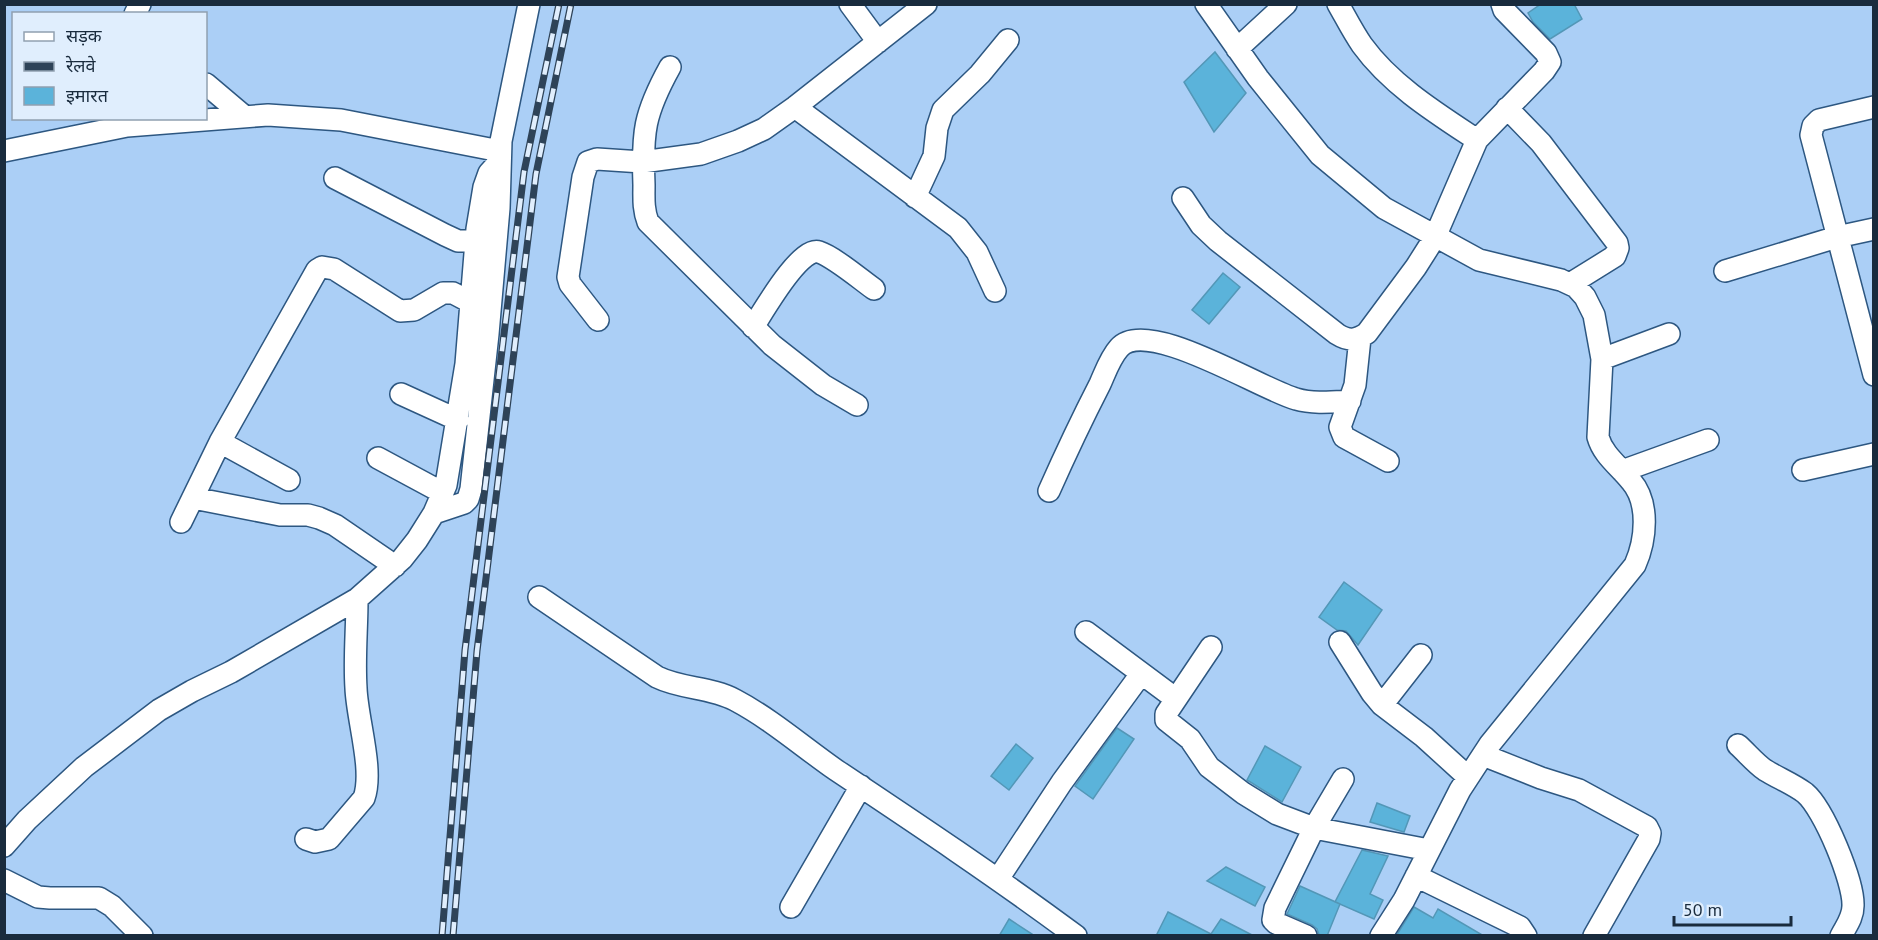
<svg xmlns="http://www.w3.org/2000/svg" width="1878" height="940" font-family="'PT Sans','Noto Sans Devanagari',sans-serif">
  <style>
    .building { fill: #5bb3da; stroke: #5397b7; stroke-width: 1.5 }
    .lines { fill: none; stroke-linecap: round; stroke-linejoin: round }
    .minor-casing { stroke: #2d5781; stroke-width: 24 }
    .minor { stroke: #fff; stroke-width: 21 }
    .rail-casing { stroke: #2e4358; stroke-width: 7 }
    .rail { stroke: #e0eefd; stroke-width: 4.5; stroke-dasharray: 14; stroke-linecap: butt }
  </style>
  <rect width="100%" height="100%" fill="#abcff6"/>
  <path class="building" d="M1541,4H1574L1582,19L1550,39L1533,22L1528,13Z
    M1215,52L1246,93L1214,132L1184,82Z
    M1223,273L1240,287L1209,324L1192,310Z
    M1344,582L1382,610L1358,645L1346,631L1337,630L1319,617Z
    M1117,728L1134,739L1093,799L1075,786Z
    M1016,744L1033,758L1009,790L991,776Z
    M1265,746L1301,767L1282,802L1247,780Z
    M1377,803L1410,816L1404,832L1370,822Z
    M1362,850L1388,856L1370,894L1383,900L1374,919L1335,902Z
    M1226,867L1265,887L1255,906L1207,881Z
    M1300,886L1340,904L1327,936L1319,935L1317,929L1312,925L1287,914Z
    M1414,907L1433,918L1438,909L1484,936H1396Z
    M1168,912L1211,934L1221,919L1254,936H1156Z
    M1009,919L1035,936H999Z"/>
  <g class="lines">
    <g class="minor-casing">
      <path id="minor" d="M850,4L878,42
        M1206,4L1258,78L1320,155L1384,208L1479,260L1561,280L1576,287L1585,297L1594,315L1602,359L1598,437C1603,455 1619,466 1631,481C1650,503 1646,540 1635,565L1490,744L1460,790L1404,900L1381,936
        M1338,4C1346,18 1353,32 1362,45C1391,85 1436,113 1477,140
        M135,14L140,4
        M1237,49L1286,4
        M670,67C644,114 642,132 644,185C644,198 643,209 648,222L772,345L823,385L857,405
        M206,84L245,117
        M795,107L958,228L977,252L995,291
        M1874,107L1819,120L1813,126L1811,135L1874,375
        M1507,108L1541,143L1617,243L1618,248L1615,256L1570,284
        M4,151L127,126L268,115L341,120L500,151
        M335,178L445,235L458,241H477
        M915,197L934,156L937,128L943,110L980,74L1008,40
        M1183,198L1201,225L1218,241L1337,334C1348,341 1356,341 1367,333L1416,267L1435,237L1477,140L1544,71L1550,62L1546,53L1504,10L1502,4
        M1725,271L1837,237L1874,229
        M598,320L570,284L568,277L583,177L588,162L597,159L642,162L701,154L738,141L764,129L795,107L926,4
        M753,327C763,312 800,246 819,252C834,257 860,279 874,289
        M1360,338L1355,385L1340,427L1344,437L1388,461
        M1602,359L1669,334
        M401,394L458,420
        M220,442L289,480
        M378,458L443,493
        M1803,470L1874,454
        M1622,471L1708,440
        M1049,491C1065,455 1082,419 1100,384C1105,373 1110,358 1119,348C1146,316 1262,390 1296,399C1313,404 1332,402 1350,401
        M193,498L280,515H308L319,518L335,525L395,566
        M434,513L464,503L468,499L471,489L488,334L499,208L501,141L529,4
        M181,522L220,442L317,270L322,267L334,269L400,311L414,310L443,293H453L472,303
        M539,597L657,677C681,689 711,687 735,700C771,719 803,747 836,770C917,824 998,878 1076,936
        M1086,632L1176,699
        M1340,642L1372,693L1382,705L1424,737L1468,777
        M1211,647L1166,714V720L1190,739L1209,767L1243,793L1277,814L1314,828L1429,850
        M1382,705L1421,655
        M1738,745C1747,753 1755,763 1765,770C1778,778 1793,784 1805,793C1824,809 1854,882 1853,906C1853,918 1846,926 1841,936
        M1483,755L1541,778L1579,790L1647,827L1650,833L1649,839L1594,936
        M306,839L315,842L329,839L364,798C374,770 357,719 356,688C354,658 357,629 357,599
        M4,846L27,820L84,767L159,710L192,691L231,672L357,599L402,559L417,540L434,513L446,485L466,364L477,229L484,187L489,173L499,162
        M1416,876L1520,927L1526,936
        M998,879L1062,782L1141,674
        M4,880L38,897L50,898H99L112,906L142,936
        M791,907L861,786
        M1306,936L1276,923L1273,920L1275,908L1314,828L1343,779"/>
    </g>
    <use href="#minor" class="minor"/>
    <g class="rail-casing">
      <path id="rail" d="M442,936L465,650L524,172L559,4
        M453,936L477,651L536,174L571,4"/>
    </g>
    <use href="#rail" class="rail"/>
  </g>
  <rect width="1878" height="940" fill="none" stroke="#192b3d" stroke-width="12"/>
  <rect x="12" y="12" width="195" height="108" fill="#e0eefd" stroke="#90a0b0" stroke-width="1.5"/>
  <rect x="24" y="32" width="30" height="9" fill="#ffffff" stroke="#90a0b0" stroke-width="1.5"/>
  <text x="66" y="42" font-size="18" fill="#192b3d">सड़क</text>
  <rect x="24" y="62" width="30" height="9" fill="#2e4358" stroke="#90a0b0" stroke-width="1.5"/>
  <text x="66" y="72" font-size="18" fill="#192b3d">रेलवे</text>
  <rect x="24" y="87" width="30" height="18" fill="#5bb3da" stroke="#90a0b0" stroke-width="1.5"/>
  <text x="66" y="102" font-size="18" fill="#192b3d">इमारत</text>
  <path d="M1674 916v9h117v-9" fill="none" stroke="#192b3d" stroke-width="3"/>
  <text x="1683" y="916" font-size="18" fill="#192b3d" stroke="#e0eefd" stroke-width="4.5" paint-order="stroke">50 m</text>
</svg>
